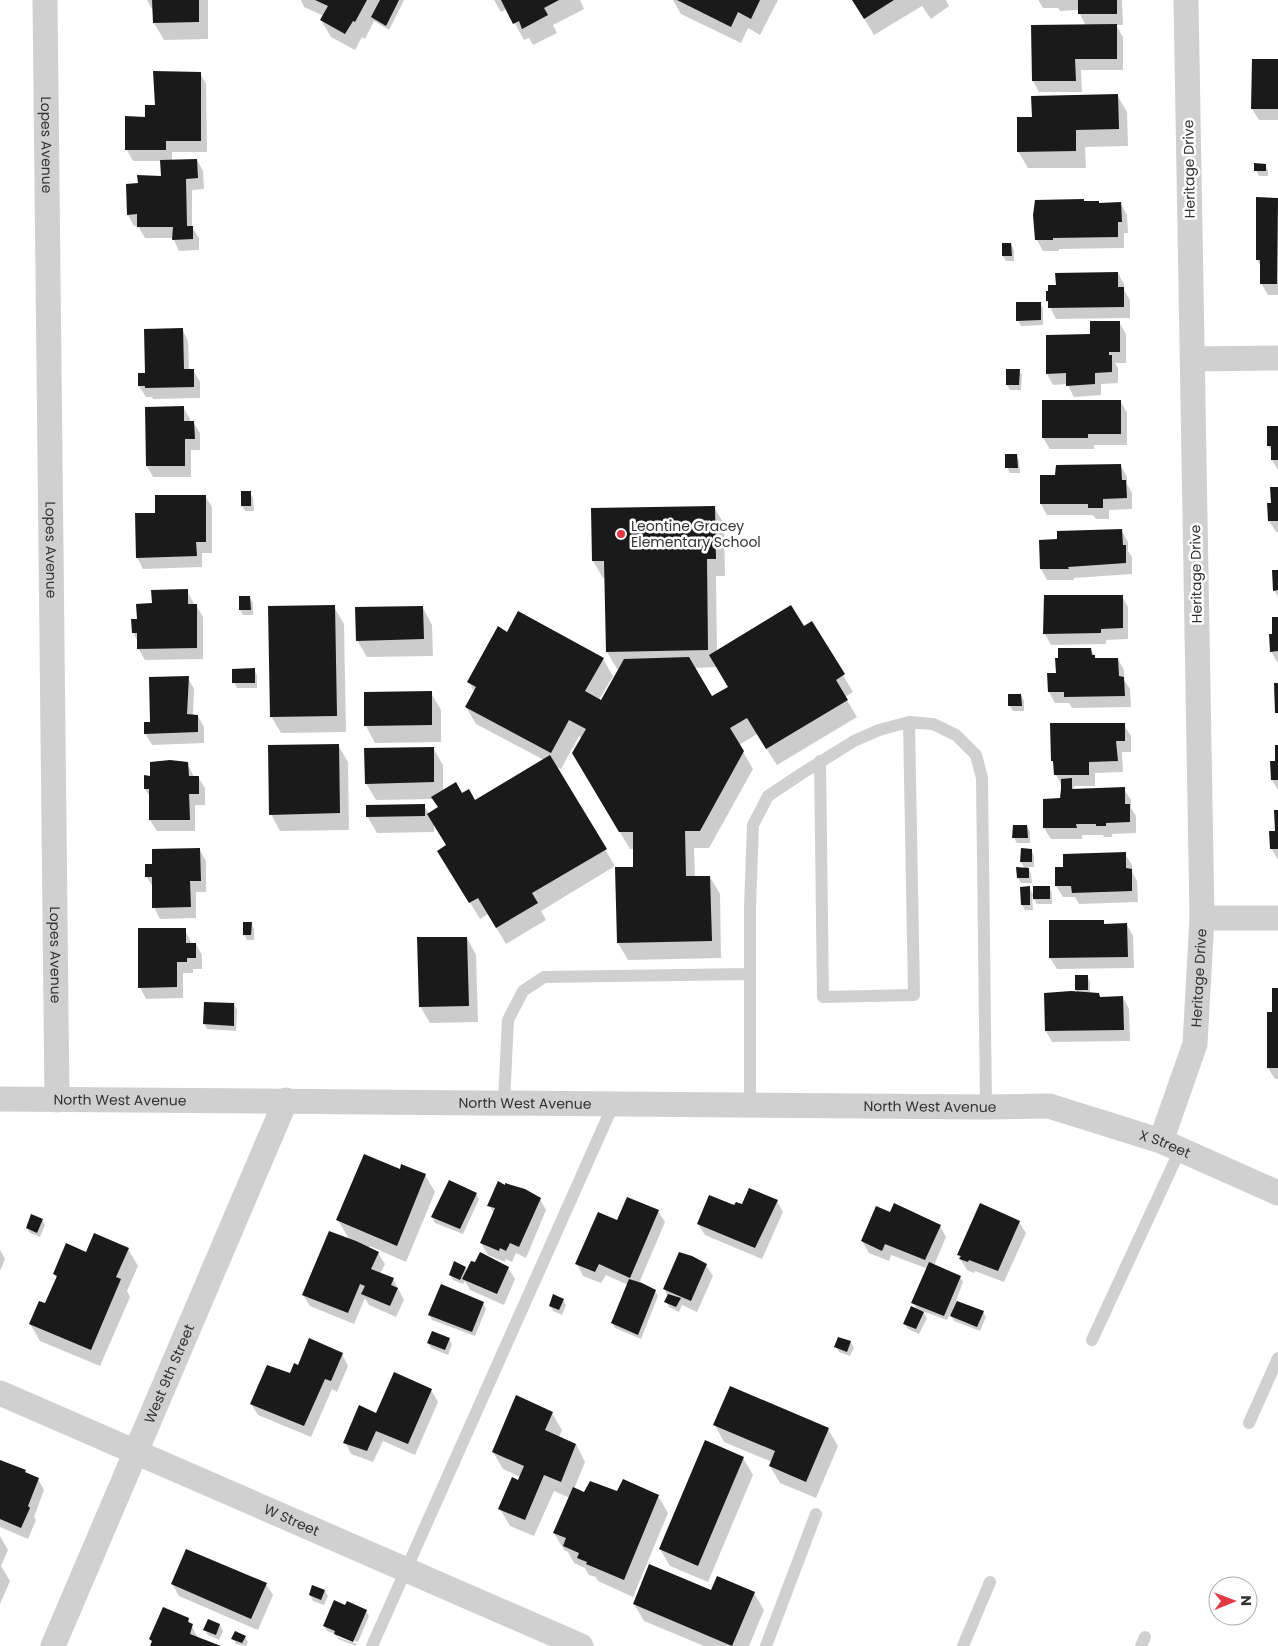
<svg xmlns="http://www.w3.org/2000/svg" width="1278" height="1646" font-family="Poppins,sans-serif">
  <style>
    .shadow { fill: #0003; fill-rule: evenodd }
    .building { fill: #1a1a1a }
    .lines { fill: none; stroke-linecap: round; stroke-linejoin: round }
    .service { stroke: #d0d0d0; stroke-width: 12 }
    .minor { stroke: #d0d0d0; stroke-width: 25 }
    .poi-dot { fill: #e63946; stroke: #fff; stroke-width: 2 }
    .labels { text-anchor: middle; stroke-width: 5; stroke-linejoin: round; paint-order: stroke }
    .street-label { font-size: 14px; fill: #333; stroke: #fff }
    .poi-label { font-size: 14px; fill: #333; stroke: #fff; text-anchor: start }
  </style>
  <rect width="100%" height="100%" fill="#fff"/>
  <path class="shadow" d="M147,0H208V39L164,40L154,23V9H152Z
    M301,0H404L389,30L374,21L365,39L362,37L355,50L331,37L321,20L324,16L304,7Z
    M494,0H580L584,9L553,25L557,33L533,45L529,38L524,40L507,9L501,12Z
    M673,0H778L760,35L748,28L741,43L681,14Z
    M853,0H946L949,6L931,19L922,6L874,35Z
    M1038,0H1122L1123,25H1116L1123,37V70H1081L1082,92H1039L1033,81L1086,26L1080,14L1079,10L1060,11L1058,8H1043Z
    M1253,60H1278V120H1259L1252,109Z
    M200,73L206,84L207,152H172V161L197,160L203,171L204,189L192,190V227L199,238V250L179,251L173,238H145L138,226H134L128,215L139,184L162,177L161,161H133L127,150V118H146L156,107Z
    M1117,95L1127,112L1128,146L1085,147L1086,168H1028L1018,151L1033,118Z
    M1265,165L1268,170V176H1259L1256,170Z
    M1257,199H1278V295H1268L1261,283V267L1257,260Z
    M1085,202L1121,204L1127,215L1128,233H1124V248L1059,249V251H1043L1037,240Z
    M1003,244H1011L1014,250V261H1006L1003,256Z
    M1118,273L1124,284V290L1130,300V318L1056,319L1047,301L1057,286Z
    M1040,303L1043,308V325L1021,326L1018,320Z
    M1119,322L1126,334V363H1115L1118,368V383L1101,384V395L1074,397L1067,384L1053,385L1047,374L1091,335Z
    M182,329L188,341L189,370H193L200,382V398L153,399L152,397H146L139,386L146,375Z
    M1019,370L1022,375L1021,390H1010L1007,385Z
    M1120,401L1127,412V445H1094V449H1050L1043,438Z
    M183,407L190,419V422H193L200,433V450H191V477H153L147,466Z
    M1278,427V470L1272,460V452L1268,445Z
    M1016,455L1019,460L1020,473H1010L1007,467Z
    M1121,466L1127,477V484L1132,493V509L1109,510V519H1096L1093,515H1047L1041,504V476L1057,477Z
    M1278,488V532H1276L1269,521L1272,505Z
    M250,493L253,498L254,511H245L242,506Z
    M205,496L212,507V553H202V567L143,569L137,557L156,514Z
    M714,507L724,524L725,576H716L717,651L803,628L812,623L853,692L845,697L857,717L777,765L757,734L739,745L753,769L709,848H694L695,877H710L720,894L721,958L628,960L618,943L634,868V849H630L573,753L582,738L579,736L561,769L555,766L615,866L541,911L546,920L506,944L488,914L480,919L449,868L448,846L434,822V832L377,833L367,816L424,806L429,814L439,808L434,799L376,800L366,783L433,748L443,765V791L462,795L475,801L544,760L476,724L466,707L474,692L469,682L507,633L603,659L613,676L599,700L602,702L620,669H617L607,652L606,578H603L593,561ZM718,667L730,687L711,698L694,668Z
    M1122,531L1128,542V551L1132,557V574L1074,578V580H1047L1041,569L1059,541Z
    M1278,571V597L1274,590Z
    M187,591L193,602L194,605H196L203,617V659L145,660L138,648V642L133,632L138,620L153,605Z
    M1122,596L1128,607V639L1106,640V644L1051,645L1045,634Z
    M250,598L253,603V615H243L240,610Z
    M334,607L344,624L346,732L281,733L271,716Z
    M423,608L432,625L433,656L367,657L357,640Z
    M1278,619V662H1277L1271,651Z
    M1091,649L1096,659H1118L1124,670V680L1130,689L1131,707L1072,708L1069,703H1055L1049,692Z
    M254,670L257,675V688H237L234,682Z
    M188,678L194,689L193,716H198L204,727V743L152,745L145,733L151,723Z
    M431,693L441,710V742L375,743L366,726L365,694Z
    M1009,695H1021L1024,701V711H1013L1010,706Z
    M1051,725H1124L1131,736V752H1122L1123,772L1095,773V786H1074V790L1124,789L1131,800V808L1136,816V833L1112,834V837H1104L1103,835H1082V839H1051L1044,828L1061,799L1062,786L1056,775L1055,766L1052,761Z
    M338,745L348,762L349,830L280,831L271,814Z
    M1278,747V790L1272,780Z
    M187,763L194,777H198L205,788V805H195V831H157L150,820V797L145,789L152,777Z
    M1278,811V860L1271,848L1277,832Z
    M1027,826L1030,832V843H1017L1014,838V827Z
    M199,849L206,861V892H196V918L160,919L154,907V889L147,877L153,865Z
    M1031,850L1034,856V867H1028L1031,874L1032,883H1021L1018,878L1025,869L1021,862Z
    M1125,854L1132,865V872L1137,881L1138,902L1079,904L1075,897H1063L1056,886L1057,868Z
    M1049,887L1052,893V904H1037L1032,896L1033,910H1025L1022,905V888H1029L1034,896Z
    M1103,921L1105,925H1127L1133,936L1134,968L1057,969L1050,958Z
    M251,923L254,929V940H247L244,934Z
    M185,930L192,944H196L202,955V969H193V973H183V998L146,999L140,987Z
    M467,938L476,955L478,1022L430,1023L420,1006Z
    M1087,976L1090,982V993L1098,994L1101,998L1123,997L1129,1009L1130,1041L1052,1042L1046,1031L1078,993L1076,990Z
    M1278,990V1079H1275L1268,1068L1273,1013Z
    M234,1004L237,1010L236,1031L207,1029L204,1023Z
    M401,1171L425,1175L435,1192L406,1262L370,1246L369,1248L378,1253L385,1264L380,1274L393,1279L404,1300L396,1317L369,1305L365,1298L354,1324L310,1306L303,1295L349,1239L338,1220Z
    M476,1194L479,1199L463,1234L435,1223L432,1217Z
    M540,1199L546,1210L526,1258L516,1253L512,1262L506,1259L505,1262L488,1255L481,1243L494,1214L489,1205Z
    M777,1201L783,1212L762,1259L705,1235L698,1224L734,1207Z
    M658,1211L665,1222L639,1283L655,1291L658,1296L641,1339L615,1328L612,1323L628,1285L606,1275L601,1283L583,1276L577,1264L617,1221Z
    M891,1214L940,1226L946,1237L934,1265L960,1277L963,1282L956,1301L983,1312L986,1317L980,1331L954,1321L950,1314L947,1320L922,1311L927,1318L919,1334L908,1329L905,1324L917,1310L913,1302L928,1269L891,1255L889,1261L869,1253L862,1241Z
    M42,1220L45,1225L40,1237L30,1233L27,1228Z
    M1019,1222L1026,1233L1004,1282L975,1271L974,1273L967,1270L958,1255Z
    M128,1249L138,1266L127,1291L130,1297L100,1366L40,1341L30,1324L46,1305L57,1278L54,1273L87,1254Z
    M0,1250L5,1259L0,1271Z
    M706,1265L713,1276L697,1312L682,1305L679,1312L669,1307L666,1302L668,1296L664,1289Z
    M465,1268L467,1271L508,1268L515,1279L504,1305L470,1290L465,1281L463,1284L453,1280L450,1275Z
    M563,1300L566,1305L562,1315L553,1311L550,1306Z
    M483,1303L486,1309L475,1336L432,1320L429,1315Z
    M839,1338L851,1342L854,1348L850,1356L839,1352L836,1347Z
    M449,1339L452,1344L448,1355L431,1348L428,1343Z
    M342,1354L348,1366L337,1392L332,1389L311,1437L258,1415L251,1404L290,1375L298,1367Z
    M431,1390L438,1402L415,1455L383,1441L373,1462L351,1454L345,1442Z
    M552,1413L562,1430L559,1437L576,1444L585,1462L574,1489L585,1494L617,1493L658,1496L668,1513L633,1597L598,1581L596,1577L589,1575L585,1568L574,1563L568,1552L564,1550L554,1533L570,1498L554,1491L534,1536L510,1526L500,1509L520,1477L503,1469L493,1452Z
    M715,1425L828,1429L838,1446L816,1498L780,1483L770,1466L772,1462L724,1442Z
    M743,1458L753,1475L708,1582L670,1566L660,1549Z
    M0,1462L25,1471L26,1474L38,1479L44,1490L34,1517L36,1520L28,1539L0,1527Z
    M0,1536L8,1550L1,1566L10,1581L0,1604Z
    M172,1584H266L273,1595L258,1630L179,1596Z
    M325,1591L328,1596L324,1605L313,1601L310,1595Z
    M712,1592L754,1593L764,1610L749,1646H704L644,1621L634,1604Z
    M346,1607L366,1611L369,1616L358,1642L337,1634V1637L357,1644L356,1646L338,1639L335,1634L327,1631L324,1626Z
    M188,1619L198,1638L218,1646H152L153,1643L151,1639Z
    M208,1621L220,1625L223,1631L219,1640L208,1635L205,1630Z
    M245,1637L248,1642L246,1646L236,1644L233,1639Z"/>
  <path class="building" d="M152,0H199V22L153,23Z
    M315,0H367L355,22L353,21L345,34L320,20L328,6Z
    M380,0H399L386,26L371,17Z
    M501,0H559L544,8L548,15L522,29L519,21L513,24Z
    M677,0H760L751,19L738,12L731,27Z
    M852,0H894L864,19Z
    M1078,0H1117V14H1078Z
    M1117,24V59H1075L1076,81H1032L1031,25Z
    M1252,59H1278V109H1251Z
    M153,71L201,72V141H166V150H125V116L145,117V105H155Z
    M1118,94L1119,129L1076,130V151L1017,152V117H1032L1031,96Z
    M197,159L198,178L186,179L187,226H193V239L172,240L173,227H137V214L127,215L126,184L138,183L137,175L161,176L160,160Z
    M1254,163L1266,164V171H1254Z
    M1256,197L1278,198L1277,284H1260V260H1256Z
    M1084,199V201H1099V203L1121,202L1122,222H1118V237L1053,238V240H1035L1033,215L1035,200Z
    M1002,243H1011L1012,256H1002Z
    M1118,272V287H1124V307L1048,308V301H1046V291H1048V285H1056L1055,273Z
    M1016,302H1041V320L1016,321Z
    M1090,321H1120V352H1109V355H1112V372L1095,373V384L1066,386V373L1046,374V335L1090,334Z
    M183,328L184,369H194V387L145,388V386H138V373H145L144,329Z
    M1006,369H1020L1019,385H1006Z
    M1042,400H1121V434H1088V438H1042Z
    M184,406V421H194L195,439H185V466H146L145,407Z
    M1267,426H1278V460H1271V446H1267Z
    M1005,454H1017L1018,468H1005Z
    M1121,464L1122,480H1126L1127,498L1103,499V508H1088V504H1040V475H1055L1056,465Z
    M1270,487H1278V521H1268L1267,503H1271Z
    M241,491H251V506H241Z
    M155,495H206V542H196L197,556L136,558L135,513H155Z
    M715,506L716,559H707L708,650L606,652L604,561H592L591,508Z
    M1122,529L1123,545H1126V563L1068,567L1069,569H1040L1039,540L1057,539V531Z
    M1272,570H1278V590L1273,591Z
    M188,589V604H197V648L137,649V633H132L131,619H137L136,604L152,603L151,590Z
    M1044,595H1123V628L1101,629V633L1043,634Z
    M239,596H250L251,610H239Z
    M335,605L337,716L270,717L268,606Z
    M791,605L804,626L812,621L845,674L836,680L848,700L766,749L747,718L730,728L744,751L700,831H685L686,876H710L712,941L617,943L615,867H633V832H619L572,753L586,729L569,720L551,753L465,707L476,687L467,682L498,626L507,632L518,611L604,658L585,691L601,700L624,659L689,657L712,696L728,687L709,655Z
    M423,606L424,639L356,641L355,607Z
    M1272,617H1278V651L1270,652L1269,634H1272Z
    M1058,648H1091L1092,655H1095V658H1118L1119,676L1124,677L1125,696L1064,697V692H1048L1047,673H1056L1055,658H1058Z
    M255,668V683H232V669Z
    M189,676L187,714L198,715V732L144,734V722H150L149,677Z
    M1274,683H1278V713H1275Z
    M432,691V725L364,726V692Z
    M1008,694H1021L1022,706H1008Z
    M1050,723H1125V741H1116L1118,761L1089,762V775H1054L1053,761H1051Z
    M339,744L340,813L269,815L268,745Z
    M1275,745H1278V780H1271L1270,761H1275Z
    M434,747V782L365,784L364,748Z
    M550,755L607,849L532,893L538,903L496,928L478,898L469,903L437,851L446,845L427,814L438,807L431,797L456,782L462,793L469,789L475,800Z
    M170,760L188,762L189,776H199V794H189L190,820H149V789H144V775L150,776V762Z
    M1072,778V789L1125,787V804H1130V822L1106,823V826H1096V824H1076L1077,828H1043V799L1060,798L1061,789H1068H1061V779Z
    M425,804V816L366,817V805Z
    M1274,810H1278V849H1270L1269,831H1275Z
    M1013,825H1027L1028,838H1012Z
    M200,848L201,881H190L191,907L152,908V877H145V864H152V849Z
    M1021,848L1032,849V862H1020Z
    M1126,852V868L1132,869V891L1072,893L1071,886H1055V867H1063V854Z
    M1016,867L1029,868V878H1017Z
    M1030,886V905H1021L1020,887Z
    M1033,886H1050V899H1033Z
    M1049,920H1104V924L1127,923L1128,957L1049,958Z
    M243,922H252L251,935H243Z
    M138,928H186V943H196V958H187V962H177V987L138,988Z
    M417,937H467L469,1006L419,1007Z
    M1075,975H1088V990H1075Z
    M1272,988H1278V1068H1267V1012H1272Z
    M1071,991L1099,993L1100,997L1123,996L1124,1030L1045,1031L1044,993Z
    M204,1002L234,1003V1026L203,1024Z
    M364,1154L400,1169L401,1164L426,1174L397,1246L336,1220Z
    M449,1180L477,1193L460,1229L431,1217Z
    M498,1181L505,1185V1183L525,1189L541,1198L519,1247L510,1243L506,1251L500,1248L499,1251L480,1243L495,1208L487,1206Z
    M749,1188L778,1200L755,1248L697,1224L709,1195L734,1205L736,1202L742,1204Z
    M627,1197L659,1210L630,1278L599,1264L595,1272L575,1264L598,1212L617,1220Z
    M894,1203L941,1225L925,1260L885,1244L882,1251L861,1241L876,1206L890,1212Z
    M980,1203L1020,1221L998,1271L969,1260L968,1262L959,1259L961,1256L957,1255Z
    M31,1214L43,1219L37,1233L26,1228Z
    M329,1231L356,1241L379,1252L371,1269L394,1278L391,1285L398,1288L390,1306L361,1294L365,1286L360,1284L348,1313L302,1295Z
    M94,1233L129,1248L116,1277L121,1279L91,1350L29,1324L39,1301L45,1303L57,1276L53,1274L66,1243L86,1252Z
    M480,1252L509,1267L497,1294L462,1279L471,1261L475,1262Z
    M679,1252L692,1256L707,1264L691,1301L663,1289Z
    M454,1261L466,1267L460,1280L449,1275Z
    M929,1262L961,1276L944,1316L911,1303Z
    M629,1279L642,1283L656,1290L638,1335L611,1323Z
    M441,1284L484,1302L472,1332L428,1315Z
    M553,1294L564,1299L559,1310L549,1306Z
    M668,1294L681,1298L676,1307L664,1302Z
    M957,1301L984,1311L977,1327L950,1316Z
    M911,1306L924,1312L916,1329L903,1324Z
    M432,1331L450,1338L445,1350L427,1343Z
    M838,1337L851,1341L847,1352L834,1347Z
    M309,1338L343,1353L331,1381L325,1379L304,1426L250,1404L267,1365L290,1373L294,1363L298,1365Z
    M394,1372L432,1389L408,1444L376,1431L367,1451L343,1443L359,1405L376,1413Z
    M730,1386L829,1428L806,1482L769,1466L775,1451L713,1425Z
    M516,1395L553,1412L545,1430L576,1444L561,1482L544,1475L525,1520L498,1509L512,1477L518,1480L524,1466L492,1452Z
    M705,1440L744,1457L698,1566L659,1549Z
    M0,1460L26,1470L25,1472L39,1478L28,1506L30,1508L21,1528L0,1519Z
    M623,1479L659,1495L624,1580L586,1564L587,1562L577,1558L579,1553L563,1546L566,1538L553,1533L573,1487L584,1492L590,1481L617,1491Z
    M186,1549L267,1583L251,1619L171,1584Z
    M649,1564L711,1590L717,1576L755,1592L732,1646L633,1604Z
    M312,1585L325,1590L321,1600L309,1595Z
    M334,1600L345,1605L347,1601L367,1610L353,1642L334,1634L335,1631L323,1626Z
    M163,1607L189,1618L188,1622L193,1624L190,1634L221,1646H150L152,1641L149,1639Z
    M208,1619L220,1624L216,1635L203,1630Z
    M235,1631L246,1636L242,1643L231,1639Z"/>
  <g class="lines">
    <path class="service" d="M820,761L823,997L914,995L909,722
      M504,1102L508,1020L523,991L544,977L750,974
      M750,1104V907L753,825L768,796L801,774L854,741L879,730L909,722L933,724L956,735L976,755L982,778L986,1107
      M1092,1340L1180,1150
      M1249,1423L1278,1358
      M372,1646L614,1103
      M766,1646L816,1514
      M963,1646L990,1582
      M1141,1646L1145,1637"/>
    <g class="minor">
      <path id="s1" d="M45,0L57,1100"/>
      <path d="M1193,359L1278,358"/>
      <path d="M1202,918H1278"/>
      <path id="s2" d="M0,1099L986,1107L1049,1106L1161,1141L1278,1193"/>
      <path id="s3" d="M1161,1141L1195,1044L1202,918L1186,0"/>
      <path id="s4" d="M0,1393L581,1646"/>
      <path id="s5" d="M53,1646L286,1100"/>
    </g>
  </g>
  <circle class="poi-dot" cx="621" cy="534" r="5"/>
  <g class="labels">
    <g class="street-label">
      <text dy="5" stroke="none"><textPath href="#s1" startOffset="145">Lopes Avenue</textPath></text>
      <text transform="translate(1189 169) rotate(-91)" y="5">Heritage Drive</text>
      <text dy="5" stroke="none"><textPath href="#s1" startOffset="550">Lopes Avenue</textPath></text>
      <text transform="translate(1196 574) rotate(-91)" y="5">Heritage Drive</text>
      <text dy="5" stroke="none"><textPath href="#s1" startOffset="955">Lopes Avenue</textPath></text>
      <text dy="5" stroke="none"><textPath href="#s3" startOffset="169">Heritage Drive</textPath></text>
      <text dy="5" stroke="none"><textPath href="#s2" startOffset="120">North West Avenue</textPath></text>
      <text dy="5" stroke="none"><textPath href="#s2" startOffset="525">North West Avenue</textPath></text>
      <text dy="5" stroke="none"><textPath href="#s2" startOffset="930">North West Avenue</textPath></text>
      <text dy="5" stroke="none"><textPath href="#s2" startOffset="1171">X Street</textPath></text>
      <text dy="5" stroke="none"><textPath href="#s5" startOffset="296">West 9th Street</textPath></text>
      <text dy="5" stroke="none"><textPath href="#s4" startOffset="318">W Street</textPath></text>
    </g>
    <g class="poi-label">
      <text x="631" y="531">Leontine Gracey<tspan x="631" dy="16">Elementary School</tspan></text>
    </g>
  </g>
  <g transform="translate(1233 1601) rotate(89)"><circle r="24" fill="#ffffff" stroke="#adadad"/>
  <path d="M0-4L9 19L0 12L-9 19Z" fill="#e63946"/>
  <text y="-8" font-size="14" font-weight="bold" text-anchor="middle" fill="#333333">N</text>
  </g>
</svg>
